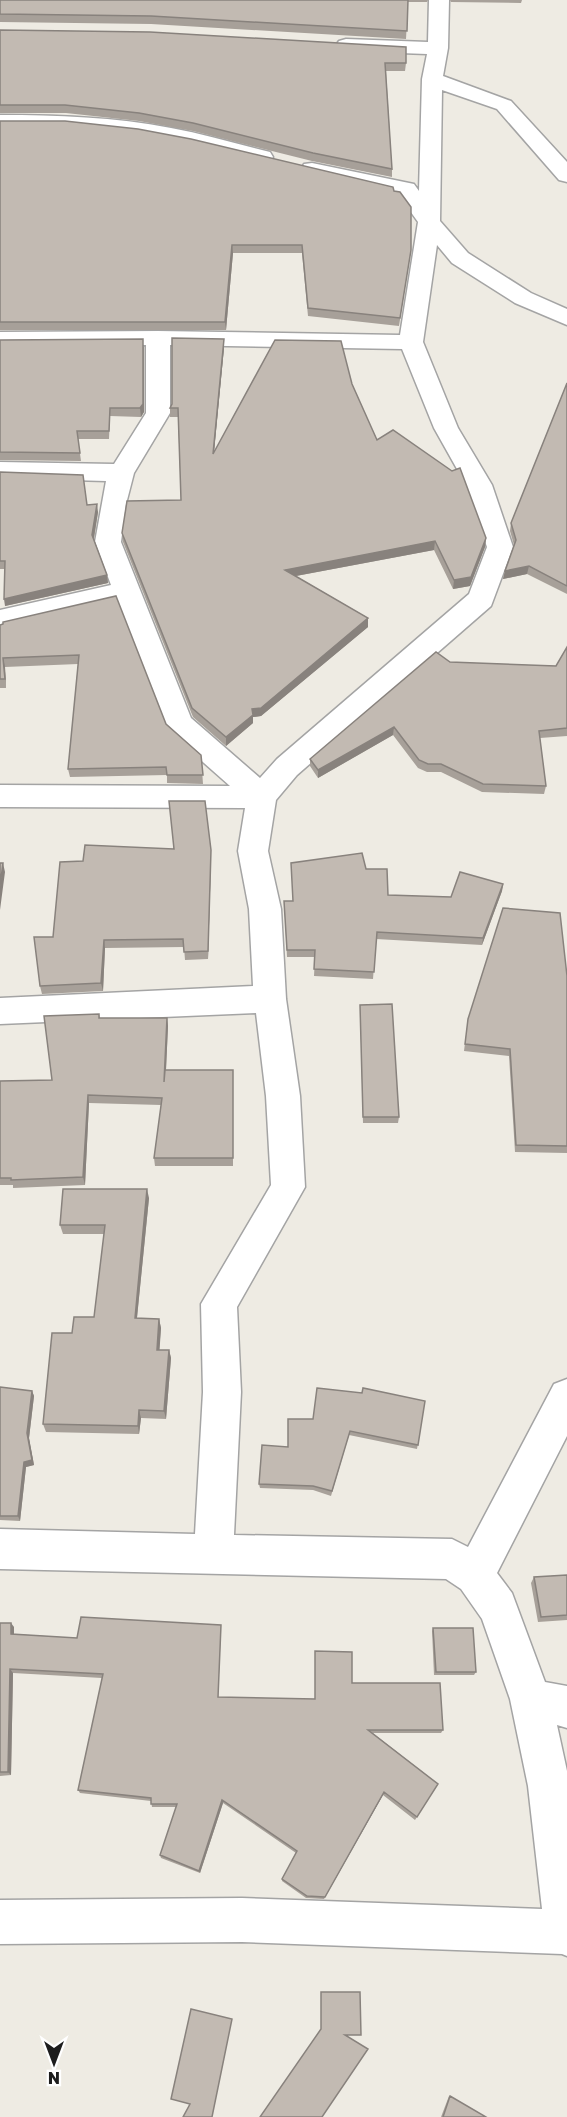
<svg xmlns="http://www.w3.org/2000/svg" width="567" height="2117" font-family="'Golos Text',sans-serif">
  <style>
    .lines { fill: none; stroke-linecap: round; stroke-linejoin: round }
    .minor-casing { stroke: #a4a4a4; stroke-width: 3 }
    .minor { fill: #fff; fill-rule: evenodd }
    .wall { fill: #a7a099 }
    .shaded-wall { fill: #88827d }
    .building { fill: #c2bab2; stroke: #88827d; stroke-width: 1.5 }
  </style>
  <rect width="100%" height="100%" fill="#eeebe3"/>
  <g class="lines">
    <g class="minor-casing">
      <path id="minor" d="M429,0H449L448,48L443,76L511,101L567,162V182L559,180L497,109L442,90L440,221L468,253L531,293L567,309V325L515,303L452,263L437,245L423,342L458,428L492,485L513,547L491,606L297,775L276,800L268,851L281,909L286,999L300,1096L305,1187L237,1307L241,1392L234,1535L452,1539L468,1547L554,1384L567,1379V1436L497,1573L512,1593L545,1682L567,1686V1728L557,1725L567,1771V1956L562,1954L242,1942L0,1944V1900L242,1898L542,1909L528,1786L510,1699L482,1619L461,1589L446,1579L0,1569V1529L195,1534L203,1392L201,1304L271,1185L266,1096L256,1013L0,1024V998L253,986L249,909L238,851L245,808L0,807V785L230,786L169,732L118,602L0,630V610L111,585L95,542L106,481L0,478V462L114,464L146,413V345L0,346V332L158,331L400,335L418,222L398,194L304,174L301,169L304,164L312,163L414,184L419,191L422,79L427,54L346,51L339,49L336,45L339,41L346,39L428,42ZM170,345L402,349L434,428L466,485L487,547L469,594L277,759L260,778L191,718L121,542L126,504L134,473L170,413Z
        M0,115C57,115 115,117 171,128C204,134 237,144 270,152L273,157L270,162L262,163C231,156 200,146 169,140C113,130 57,128 0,127Z"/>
    </g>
    <use href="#minor" class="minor"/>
  </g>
  <path class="wall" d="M0,0H428L427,2H408L406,39L151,24L0,22Z
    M450,0H522L521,3L451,2Z
    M0,30L406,63L405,71H386L392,169V177L312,161L193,131L139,121L66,113H0Z
    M0,121L394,191L411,250L399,326L308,316L302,253H233L226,330H0Z
    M224,339V348L214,451L352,384L377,440L486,538L485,547L470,586L453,589L434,550L296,576L368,618V627L261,716L253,717V723L226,746L193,717L123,542L122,533L181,500L178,417H170V408Z
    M0,340L144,347V412L141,417L110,416L109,439H78L81,461L0,460Z
    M567,383V594L527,574L503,579L505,571L514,545L510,531L511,523Z
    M0,472L87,505L98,512L94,539L107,575L108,583L5,606V569H0Z
    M116,596L166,724L201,755L203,784L167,783V775L70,777L68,769L78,664L5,667L6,688H0V625Z
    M567,647V736L540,738L546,786L544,794L482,792L441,772H427L418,768L393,735L318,778L310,766V759L450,662L556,666Z
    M211,859L208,959L185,960L184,947L105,948L103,991L42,994L40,986L53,937Z
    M366,869L388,895L451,897L503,884L502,891L482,945L376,939L373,979L314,976L315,957H287L284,901H292Z
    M567,976V1153L515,1152L509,1056L464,1051L468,1019Z
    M360,1005L399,1117L398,1123H363Z
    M99,1014L100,1018H167L168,1026L166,1070H233V1166H155L154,1158L161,1105L89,1103L85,1185L13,1188V1185H0V1081L52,1080Z
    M149,1198L137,1318L159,1319L161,1328L159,1350H169L171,1358L166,1419L141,1418L139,1434L46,1432L43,1424L72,1333L94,1317L104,1234H63L60,1225Z
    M0,1387L32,1391L34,1396L29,1438L34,1465L26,1467L20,1521L0,1520Z
    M425,1401L417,1449L349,1435L331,1496L313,1490L260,1488L259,1484L313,1419Z
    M567,1575V1620L538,1622L531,1583L534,1577Z
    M0,1623L14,1627V1634L77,1638L221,1625V1630L218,1697L314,1699L352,1683L443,1730L441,1733H373L438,1784L415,1820L383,1795L324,1899L306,1898L282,1881V1879L296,1853L223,1803L200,1873L161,1858L160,1855L176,1807H152L151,1801L80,1793L78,1790L102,1678L13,1673L11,1775L0,1776Z
    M433,1628L476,1672L474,1675H434L432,1631Z
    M449,2096H450L486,2117H441Z"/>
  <path class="shaded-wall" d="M232,245L233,253L226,330L225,322Z
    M143,339L144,412L141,417L140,408Z
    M224,339V348L213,463V454Z
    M97,504L98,512L93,543L92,535Z
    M486,538L485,547L470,586L453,589L454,580Z
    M435,541L434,550L285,578V570Z
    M529,566L527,574L503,579L505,571Z
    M107,575L108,583L5,606L4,599Z
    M368,618V627L261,716L253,717V723L226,746V737L252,709Z
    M3,658L5,667L6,688L5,679Z
    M394,727L393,735L318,778V770Z
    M211,850V859L208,959V951Z
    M3,863L5,872L0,910V886Z
    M503,884L502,891L482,945L483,938Z
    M104,940L105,948L103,991L101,983Z
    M167,1018L168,1026L165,1090L164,1082Z
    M88,1095L89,1103L85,1185L83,1177Z
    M147,1189L149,1198L136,1327L135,1318Z
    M159,1319L161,1328L159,1358L157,1350Z
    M169,1350L171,1358L166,1419L164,1411Z
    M32,1391L34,1396L29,1438L34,1465L26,1467L20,1521L18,1516Z
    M139,1410L141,1418L139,1434L138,1426Z
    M11,1623L14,1627V1638L11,1634Z
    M10,1669L13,1673L11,1775L8,1772Z
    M384,1792L383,1795L324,1899L325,1897Z
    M222,1800L223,1803L200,1873L199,1871Z"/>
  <path class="building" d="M0,0H408L407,31L151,16L0,14Z
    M0,30L150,32L406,47V63H385L392,169L313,153L193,123L139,113L65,105H0Z
    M0,121H65L138,129L191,139L393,187L394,191L400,192L411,207V250L400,318L308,308L302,245H232L225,322H0Z
    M172,338L224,339L213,454L275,340L341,341L352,384L377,440L393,430L452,471L460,468L486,538L471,577L454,580L435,541L285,570L368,618L261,708L252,709L253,715L226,737L192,708L122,533L127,501L181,500L178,408H170L172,404Z
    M143,339V404L140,408H110L109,431H77L80,453L0,452V340Z
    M567,383V586L529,566L505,571L516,540L511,523Z
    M0,472L83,475L87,505L97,504L92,535L107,575L4,599L5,561H0Z
    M116,596L166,724L201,755L203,775H167L166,767L68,769L79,655L3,658L5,679H0V625L3,624V622Z
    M567,647V728L539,731L546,786L483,784L441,764H428L419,760L394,727L318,770L310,759L436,652L450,662L556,666Z
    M169,801H205L211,850L208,951L184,952L183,939L104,940L101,983L40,986L34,937H53L60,862L83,861L85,845L174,849Z
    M362,853L366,869H387L388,895L451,897L460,872L503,884L483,938L377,932L374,972L314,969L315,950H287L284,901H293L291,863Z
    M0,863H3L0,886Z
    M503,908L560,913L567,976V1146L516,1145L510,1049L465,1044L468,1019Z
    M392,1004L399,1117H363L360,1005Z
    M99,1014V1018H167L164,1082L165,1070H233V1158H154L162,1098L88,1095L83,1177L11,1180V1178H0V1081L52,1080L44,1016Z
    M63,1189H147L135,1318L159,1319L157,1350H169L164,1411L139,1410L138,1426L43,1424L52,1333H72L74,1317H94L105,1225H60Z
    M0,1387L32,1391L27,1433L32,1460L24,1462L18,1516H0Z
    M317,1388L362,1393L363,1388L425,1401L418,1445L350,1431L332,1491L313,1486L259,1484L262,1445L288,1447V1419H313Z
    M567,1575V1615L541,1617L534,1577Z
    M81,1617L221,1625L218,1697L315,1699V1651L352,1652V1683H440L443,1730H368L438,1784L417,1817L384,1792L325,1897L307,1896L282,1879L297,1851L222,1800L199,1871L160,1855L177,1804H151V1798L78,1790L103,1674L10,1669L8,1772H0V1623H11V1634L77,1638Z
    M433,1628H473L476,1672H436Z
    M321,1992H360L361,2035H345L368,2049L322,2117H260L321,2029Z
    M191,2009L232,2019L212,2117H183L190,2104L171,2099Z
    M450,2096L486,2117H443Z"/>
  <g transform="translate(54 2063) rotate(180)" stroke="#ffffff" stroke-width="4.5" paint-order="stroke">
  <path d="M0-4.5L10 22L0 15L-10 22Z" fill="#1d1d1d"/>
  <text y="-9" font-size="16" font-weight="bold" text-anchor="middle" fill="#1d1d1d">N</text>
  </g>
</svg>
